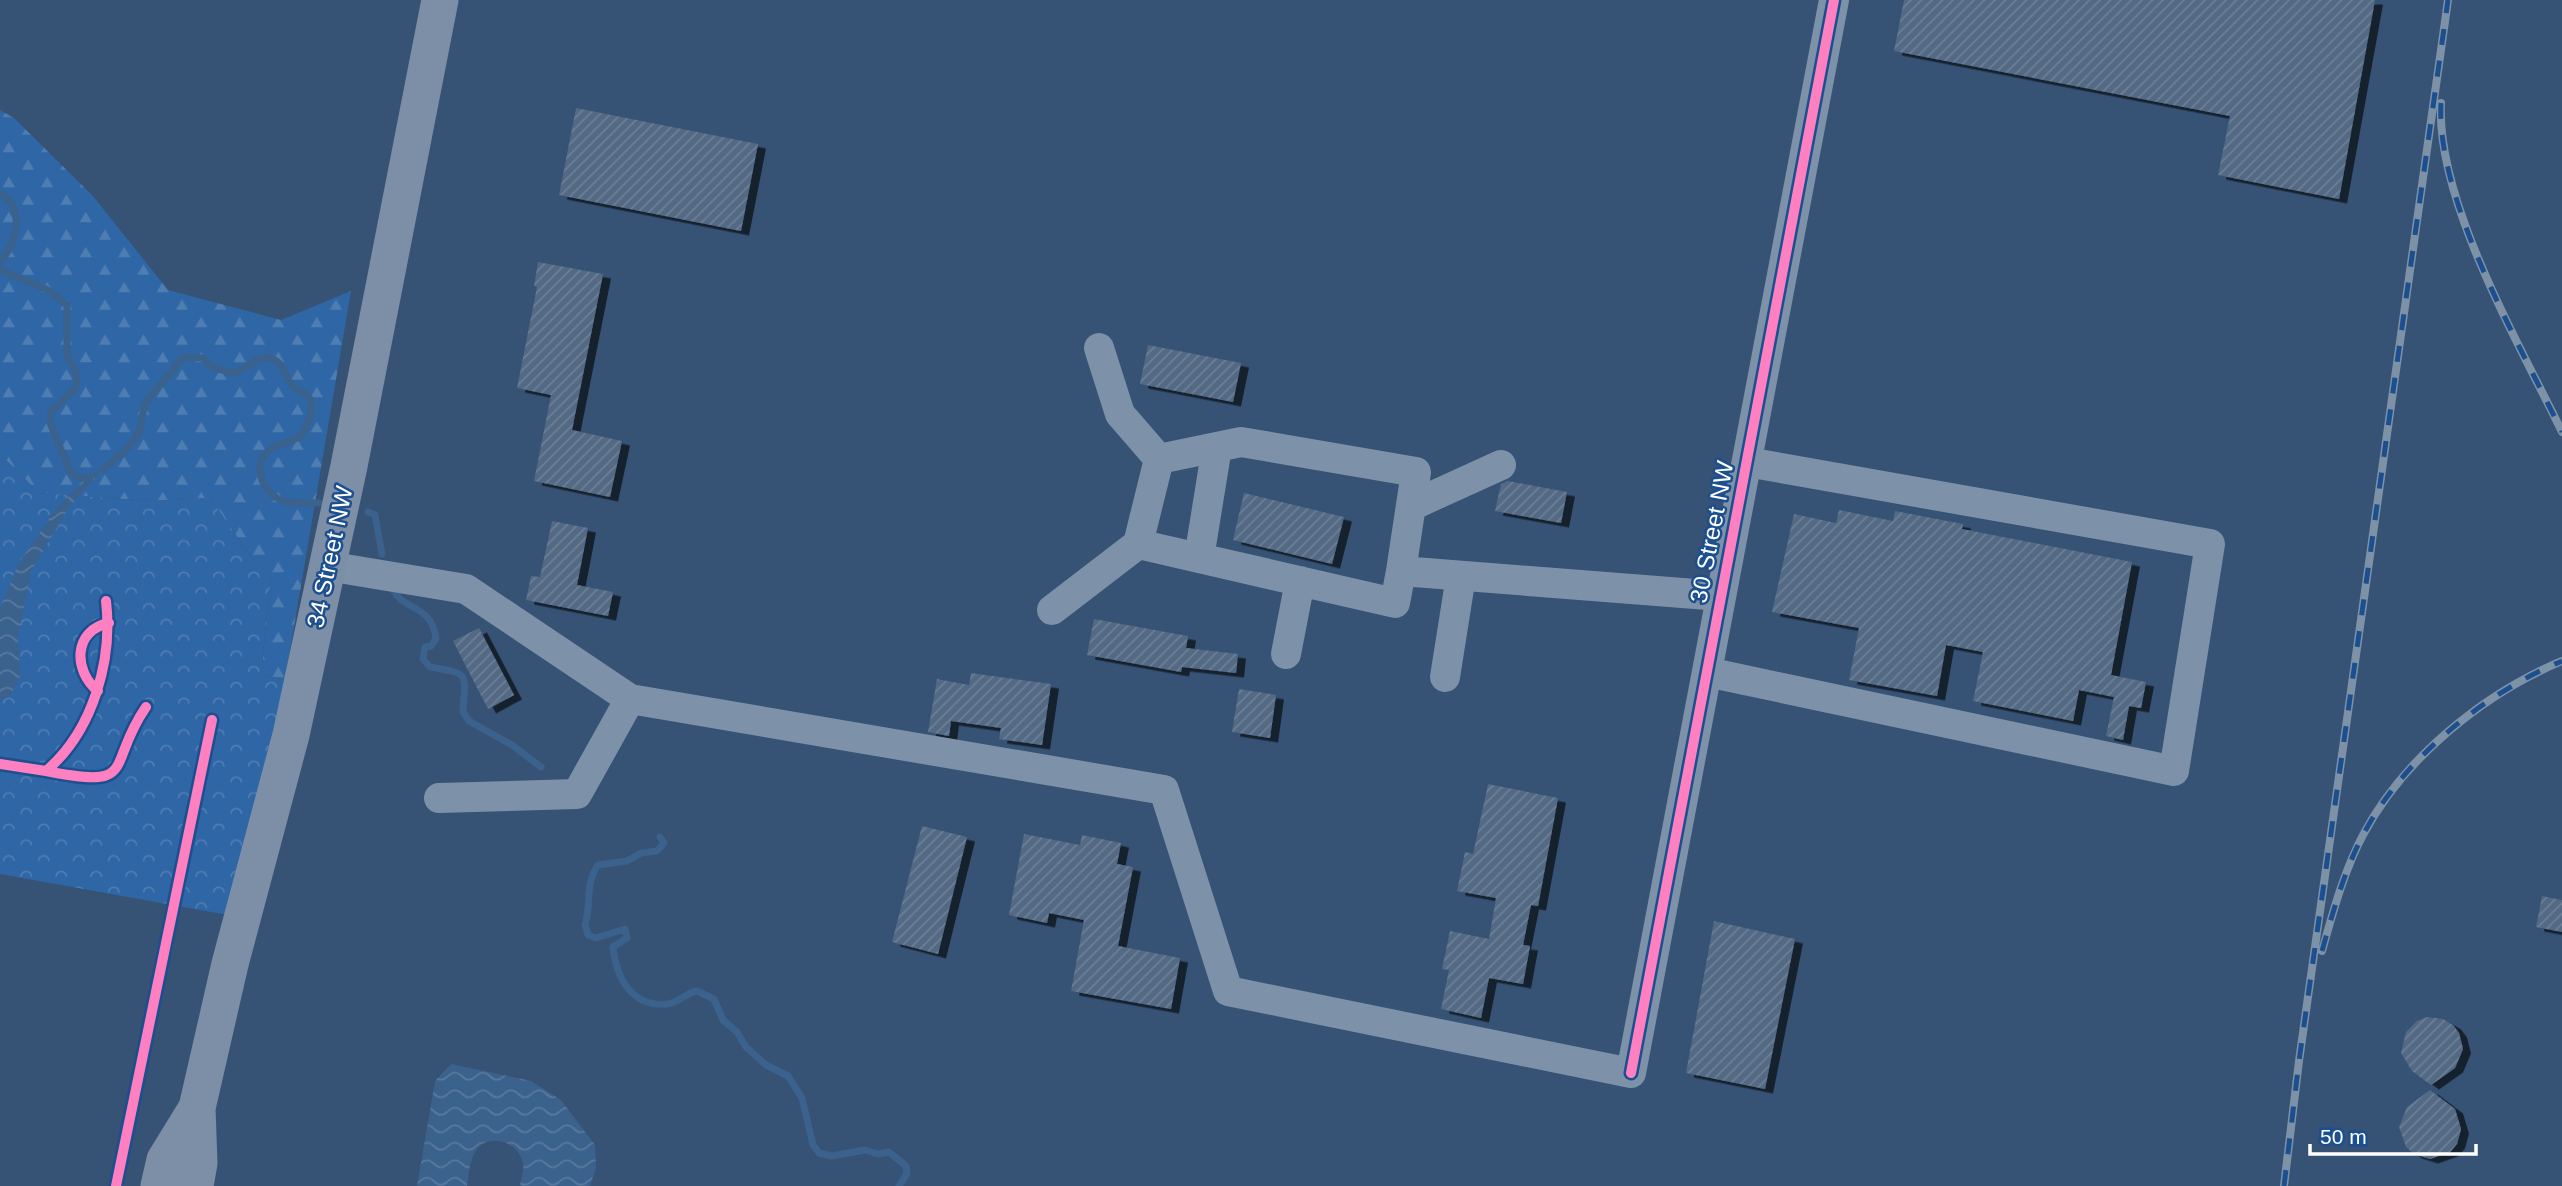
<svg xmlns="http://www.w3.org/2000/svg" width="2562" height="1186" font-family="Helvetica,sans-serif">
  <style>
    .forest { fill: url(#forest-firs) }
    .park { fill: url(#park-crowns) }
    .water { fill: url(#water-waves) }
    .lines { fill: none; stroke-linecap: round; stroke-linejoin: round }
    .stream { stroke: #3b618d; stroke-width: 7 }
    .building { fill: url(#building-hatch); filter: url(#shadow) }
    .minor { stroke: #7d92a8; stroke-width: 30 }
    .major { stroke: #7d8ea7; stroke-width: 37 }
    .rail-casing { stroke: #7e92a7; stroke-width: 8 }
    .rail { stroke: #1b4f8f; stroke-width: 5; stroke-dasharray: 16; stroke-linecap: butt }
    .cycleway-casing { stroke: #1b4f8f; stroke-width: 15 }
    .cycleway { stroke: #ff80c0; stroke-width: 10 }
    .labels { text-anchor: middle; stroke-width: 5; stroke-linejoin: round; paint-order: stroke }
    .street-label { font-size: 24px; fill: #fff; stroke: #1b4f8f }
  </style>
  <defs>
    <pattern id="forest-firs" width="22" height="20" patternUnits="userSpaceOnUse" patternTransform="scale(1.75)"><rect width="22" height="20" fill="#2f66a5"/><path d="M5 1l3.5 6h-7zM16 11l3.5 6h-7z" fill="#4e7db2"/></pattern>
    <pattern id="park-crowns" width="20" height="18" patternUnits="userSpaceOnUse" patternTransform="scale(1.75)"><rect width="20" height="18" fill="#2f66a5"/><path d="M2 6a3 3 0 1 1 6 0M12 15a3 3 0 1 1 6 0" fill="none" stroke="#4e7db2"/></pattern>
    <pattern id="water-waves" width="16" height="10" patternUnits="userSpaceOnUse" patternTransform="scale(1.75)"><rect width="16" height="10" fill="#3b618d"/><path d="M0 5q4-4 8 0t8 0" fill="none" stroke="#58799e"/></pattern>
    <pattern id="building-hatch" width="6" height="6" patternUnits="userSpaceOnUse" patternTransform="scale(1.75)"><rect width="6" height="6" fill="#526984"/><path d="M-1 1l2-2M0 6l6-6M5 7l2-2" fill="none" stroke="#6c8096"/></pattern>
    <filter id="shadow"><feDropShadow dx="8" dy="4.5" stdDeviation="0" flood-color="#0009"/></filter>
  </defs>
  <rect width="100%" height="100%" fill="#365274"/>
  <path class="forest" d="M0,110L14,118L92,195L168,290L281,320L351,291L285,680L261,674L271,577L252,558L210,498L151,501L39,493L0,454Z"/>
  <path class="park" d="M0,454L39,493L151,501L210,498L252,558L271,577L261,674L285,680L239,917L0,874Z"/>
  <path class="water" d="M110,462L70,506L31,571L18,638L20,676L10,696L0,701V608L18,564L56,509L82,482Z
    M451,1064L531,1081L561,1100L595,1145L596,1168L590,1186H520C521,1179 524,1171 523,1164C521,1146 497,1134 481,1145C470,1153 469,1174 467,1186H417L435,1081Z"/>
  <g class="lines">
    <path class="stream" d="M0,193C26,209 17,243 0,262
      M0,270L48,290L67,305V356L76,372L77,382L74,390L51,411L50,423L71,474L85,479L91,476
      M104,468L124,452L139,433L145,403L184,357L202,358L214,368L234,373C246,370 256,356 269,358C285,361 284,377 293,387C298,392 308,392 310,399C315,411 307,426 301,436C292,442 280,443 271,449C248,463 264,498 287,502C297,504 309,502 319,503
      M368,512L375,515L382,554
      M394,591C404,611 432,604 436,639L431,646L425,647L423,659L430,667C471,674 465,673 463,712L469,721L512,745L541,767
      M660,837L664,843L657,851L641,853L627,861L598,865C584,886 592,903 585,925L588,935L596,938L625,929L627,938L613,947C616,978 632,1008 668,1004C679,1002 688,992 697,991L714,999L723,1020L737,1032L746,1047L766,1065L788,1076L802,1098L813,1145L819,1153L832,1156L865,1150L878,1154L889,1152L906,1166L907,1174L899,1186"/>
  </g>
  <path class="building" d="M1904,0H2375L2339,199L2218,175L2230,116L1894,51Z
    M576,108L758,144L741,231L559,195Z
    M538,262L603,274L572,430L622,441L610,497L534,481L551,395L517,388L537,287L534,286Z
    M1148,345L1241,363L1233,402L1140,384Z
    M1508,481L1567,492L1561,523L1495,511L1501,484Z
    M1244,493L1344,517L1332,564L1233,540Z
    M1839,510L1893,521L1895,511L1963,524L1962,529L2132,562L2111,675L2146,682L2141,708L2129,706L2123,740L2106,736L2114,697L2079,690L2073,721L1973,701L1983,652L1946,645L1937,696L1849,680L1859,628L1772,612L1794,514L1836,523Z
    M552,521L588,528L577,585L613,592L608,616L526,600L531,576L540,577Z
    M1094,619L1188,636L1186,648L1238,654L1236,673L1182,667L1181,672L1087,655Z
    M479,628L514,695L488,709L453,641Z
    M971,673L1051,684L1042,745L999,739L1001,728L951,721L949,736L928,732L937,679L969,685Z
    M1239,689L1276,695L1270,738L1232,732Z
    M1488,784L1558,798L1538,906L1531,905L1523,945L1530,946L1523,984L1489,978L1481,1018L1441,1009L1449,970L1442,969L1450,931L1489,939L1496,898L1457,891L1465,852L1473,854Z
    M922,826L967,837L938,954L892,942Z
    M1024,834L1080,845L1082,835L1121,843L1117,864L1133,867L1118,946L1180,958L1171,1009L1071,991L1084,920L1049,913L1047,923L1009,915Z
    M2542,896L2562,900V932L2536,927Z
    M1714,921L1795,939L1765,1089L1686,1073Z
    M2427,1017L2443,1019L2453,1025L2459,1033L2463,1049L2455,1068L2431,1085L2412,1071L2401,1053L2406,1032L2417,1021Z
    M2430,1090L2455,1109L2461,1129L2457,1144L2450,1152L2430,1159L2414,1154L2406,1147L2399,1127L2407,1107Z"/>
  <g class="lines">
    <path class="minor" d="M1099,348L1120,414L1159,459L1241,442L1416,472L1401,571L1721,596
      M1411,506L1501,465
      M1138,544L1395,603L1401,571
      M1199,558L1217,447
      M327,566L466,589L630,699L577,794L439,798
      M1052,610L1138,544L1159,459
      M1286,654L1300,581
      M1707,672L2174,771L2210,544L1747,462
      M1445,677L1461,576
      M630,699L1164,790L1228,991L1631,1073L1834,0"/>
    <path class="major" d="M159,1186L165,1160L197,1108
      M195,1186L199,1163L197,1108L230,964L291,735L349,466L440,0"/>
    <g class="rail-casing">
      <path id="rail" d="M2441,103C2436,201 2519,343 2562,432
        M2322,951C2333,912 2344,871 2363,835C2403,759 2483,694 2562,661
        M2284,1186L2299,1061L2448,0"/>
    </g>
    <use href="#rail" class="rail"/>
    <g class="cycleway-casing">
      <path id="cycleway" d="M98,691C73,671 73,630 109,623
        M0,764L46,771C93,731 113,660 106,601
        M46,771C140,790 105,766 146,707
        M1631,1073L1834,0
        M116,1186L212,720"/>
    </g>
    <use href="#cycleway" class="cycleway"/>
  </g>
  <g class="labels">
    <g class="street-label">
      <text transform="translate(1712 532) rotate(-79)" y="8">30 Street NW</text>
      <text transform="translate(330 557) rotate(-78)" y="8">34 Street NW</text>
    </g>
  </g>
  <path d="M2310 1144v10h166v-10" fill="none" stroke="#ffffff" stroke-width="3.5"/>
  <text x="2320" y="1144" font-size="21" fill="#ffffff" stroke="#1b4f8f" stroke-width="5" paint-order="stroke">50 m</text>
</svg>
